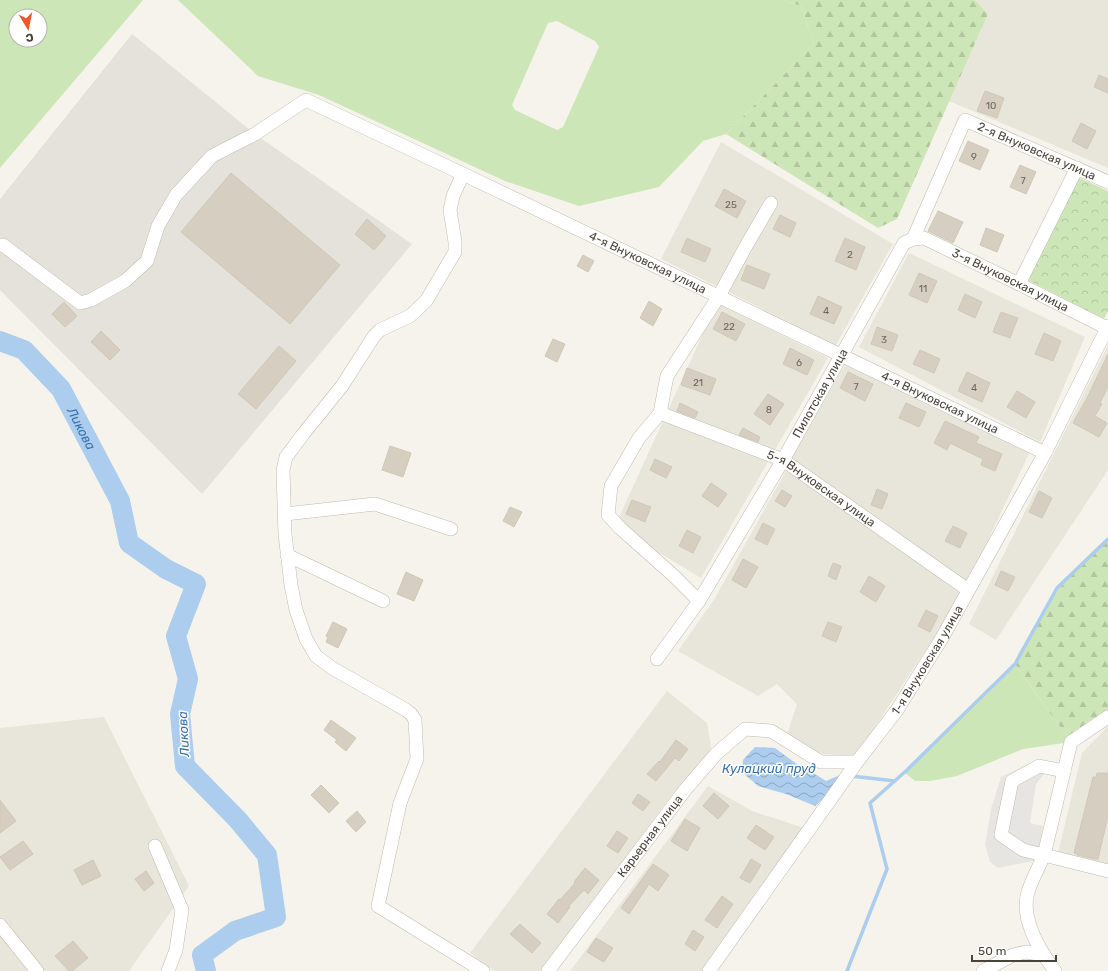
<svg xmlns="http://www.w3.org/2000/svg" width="1108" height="971" font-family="Rubik,sans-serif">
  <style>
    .residential { fill: #e8e5da }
    .industrial { fill: #e5e2dc }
    .grass { fill: #cde6b7; fill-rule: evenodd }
    .forest { fill: url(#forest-firs) }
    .park { fill: url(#park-crowns) }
    .parking { fill: #e7e5e2 }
    .water { fill: url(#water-waves) }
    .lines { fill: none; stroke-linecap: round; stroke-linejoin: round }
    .stream { stroke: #accded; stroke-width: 3.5 }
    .river { stroke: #accded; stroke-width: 20 }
    .building { fill: #d6cfc1; stroke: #d0c8b5 }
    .minor-casing { stroke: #c0bbae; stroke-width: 14 }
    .minor { stroke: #fff; stroke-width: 13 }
    .labels { text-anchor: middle; stroke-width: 3; stroke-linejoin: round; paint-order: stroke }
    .number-label { font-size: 10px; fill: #6c675b }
    .street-label { font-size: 12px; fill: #494439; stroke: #fff }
    .water-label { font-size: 13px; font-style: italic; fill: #3872af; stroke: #fff }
  </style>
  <defs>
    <pattern id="forest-firs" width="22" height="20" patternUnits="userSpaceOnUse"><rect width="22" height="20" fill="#cde6b7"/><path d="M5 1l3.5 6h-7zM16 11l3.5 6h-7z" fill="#b2c69e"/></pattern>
    <pattern id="park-crowns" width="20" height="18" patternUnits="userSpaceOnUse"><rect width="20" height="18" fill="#cde6b7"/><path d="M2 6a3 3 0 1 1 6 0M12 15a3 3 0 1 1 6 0" fill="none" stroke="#b2c69e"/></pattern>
    <pattern id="water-waves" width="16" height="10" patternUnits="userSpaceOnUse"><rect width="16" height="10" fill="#accded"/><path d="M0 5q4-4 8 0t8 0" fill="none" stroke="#8ea8c1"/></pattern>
  </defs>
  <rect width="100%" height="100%" fill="#f5f3eb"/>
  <path class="residential" d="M975,0H1108V168L949,101L988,14Z
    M721,142L893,244L836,345L661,259Z
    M909,253L1085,337L1040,442L859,347Z
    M717,303L828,358L701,578L615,526Z
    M1108,345V470L996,640L969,624Z
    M845,365L1031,449L967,585L790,461Z
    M787,469L964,595L917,663L856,756L823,754L787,735L797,704L777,684L758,696L678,651L715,598Z
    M667,691L707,723L712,752L673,793L542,971H494L470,953Z
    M104,717L189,886L129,971H0V728Z
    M1108,726V868L1058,853L1082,753Z
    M708,786L752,811L807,829L708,971H570Z"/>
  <path class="industrial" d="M132,34L255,134L412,244L202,494L0,290V199Z"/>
  <path class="grass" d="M0,0H143L0,168ZM16,16H40V40H16Z
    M178,0H782L801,6L814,44L726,134L703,141L659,187L579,206L505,181L319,95L258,76ZM557,21L595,41L599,47L563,127L557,130L515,110L512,105L548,23Z
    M1015,664L1071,742L1023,749L957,776L930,781H915L905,773Z"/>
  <path class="forest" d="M782,0H975L988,14L897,219L878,228L726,134L814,44L801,6Z
    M1108,539V717L1071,742L1015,664L1057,588Z"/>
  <path class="park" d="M1079,178L1108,191V311L1104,319L1028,280Z"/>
  <path class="parking" d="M1035,761L1056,774L1045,773L1036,784L1030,823L1043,826L1038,851L1043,859L998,868L990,862L985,845L991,809L1001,777Z"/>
  <path class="water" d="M755,747L775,748L805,770L812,766L815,774L826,781L840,775L835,788L815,806L786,794L758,786L742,772L743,760Z"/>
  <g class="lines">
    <path class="stream" d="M851,776L895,781
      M847,971L887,869L870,803L907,770L1015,664L1057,588L1108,539"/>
    <path class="river" id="s1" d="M0,341L24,350L61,389L120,501L129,543L166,569L196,584L176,636L188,679L180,714L185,766L238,820L267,855L276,917L235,931L202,955L206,971"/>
  </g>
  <path class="building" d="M1099,75L1108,79V93L1094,87Z
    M985,91L1004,98L997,118L977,111Z
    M1081,123L1096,131L1087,149L1072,141Z
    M968,141L989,150L980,170L959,161Z
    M1020,165L1036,172L1026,194L1010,187Z
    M231,173L340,265L290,324L181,232Z
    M724,189L746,201L737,218L715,206Z
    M938,211L963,222L953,243L928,231Z
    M780,215L796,223L790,237L773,229Z
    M367,219L386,236L374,250L355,234Z
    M986,228L1004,235L997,252L980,245Z
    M687,238L711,249L705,262L681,252Z
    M845,238L865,247L856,270L835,261Z
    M583,255L594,261L588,272L577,266Z
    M747,265L770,274L764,289L741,280Z
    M919,273L937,281L927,303L909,295Z
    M965,294L982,302L975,318L958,310Z
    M818,296L842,307L834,324L810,314Z
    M649,301L662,309L653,326L640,318Z
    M64,302L77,316L65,327L52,314Z
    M722,312L745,324L736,341L713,329Z
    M1001,312L1018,318L1010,338L993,332Z
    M877,327L898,335L892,351L871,344Z
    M101,331L120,350L110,360L91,342Z
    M1044,333L1061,341L1053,361L1035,354Z
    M553,339L565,344L557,362L545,356Z
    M279,346L296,361L256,409L238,394Z
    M790,348L814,360L807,375L783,364Z
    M920,350L940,359L934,373L913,364Z
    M1108,354V387L1100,403L1102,404L1095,416L1107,423L1099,437L1073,423L1088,396Z
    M687,368L716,379L710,395L681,385Z
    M848,372L873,384L865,401L840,388Z
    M967,372L990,383L982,402L958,391Z
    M1017,391L1035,402L1026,418L1007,407Z
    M768,394L784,404L770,425L754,414Z
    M680,403L698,412L695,418L677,411Z
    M906,403L926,412L919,427L899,418Z
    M945,421L979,437L976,443L1002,454L995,471L981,465L983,459L950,443L947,450L934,443Z
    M743,428L760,437L758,442L739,435Z
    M390,446L411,453L403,477L382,470Z
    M655,459L672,467L666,478L650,470Z
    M711,483L727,494L718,507L702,496Z
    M877,489L888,494L882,509L871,505Z
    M782,490L792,496L785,507L775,501Z
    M1039,491L1052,498L1042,518L1029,512Z
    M632,500L651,507L645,522L626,514Z
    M510,507L522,512L514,527L503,521Z
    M763,523L775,529L767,545L755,539Z
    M953,526L967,533L960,548L945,541Z
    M687,530L701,537L693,553L679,546Z
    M743,559L758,567L746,588L732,580Z
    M833,563L841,566L836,580L828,576Z
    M1001,571L1015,577L1008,591L995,585Z
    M406,572L423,580L414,601L397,594Z
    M869,576L885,586L876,602L860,592Z
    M926,610L938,616L930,632L918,626Z
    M333,622L347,629L338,648L326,642L328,637L326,636Z
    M828,622L842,627L836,642L822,636Z
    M331,720L356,738L346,751L335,742L337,740L324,730Z
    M676,740L688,749L679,761L675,758L656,781L647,774L659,761L660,762Z
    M1097,773H1108V816L1098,859H1095L1077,855V854L1074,853L1093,777H1096Z
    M321,785L339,803L329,813L311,795Z
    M714,793L729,806L718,819L703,806Z
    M638,794L650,802L643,811L632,803Z
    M0,800L16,821L0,833Z
    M357,811L366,822L356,832L346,821Z
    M685,819L700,828L687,851L671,841Z
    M756,825L774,837L765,850L747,838Z
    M617,831L628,838L618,853L607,846Z
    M23,841L33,854L10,870L0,857Z
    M751,859L761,865L750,883L740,878Z
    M93,860L101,876L82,885L74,870Z
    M653,864L669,875L658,891L649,884L629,914L621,908Z
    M585,868L599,880L588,894L584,890L569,906L570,907L558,923L547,914L559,899L560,900L575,883L574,882Z
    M146,871L154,883L144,891L135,879Z
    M722,896L733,904L717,928L705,920Z
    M520,924L541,943L532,953L510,934Z
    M693,930L704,937L695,951L685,944Z
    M596,938L613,948L604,962L587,952Z
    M73,941L88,958L72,971H69L55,956Z"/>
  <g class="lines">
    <g class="minor-casing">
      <g id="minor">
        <path d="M463,174L453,196L450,210L455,242V252L426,301L410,316L380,330L374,336L342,386L304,433L286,457L283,470L285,534L291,585L296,610L306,639L316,656L332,668L406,710L411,714L415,720L417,759L400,803L378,906L483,971"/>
        <path id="s2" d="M913,239L924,238L1019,284L1107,328"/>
        <path id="s3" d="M3,245L80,303L91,300L125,281L147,261L158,226L176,195L212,156L255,134L306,100L463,174L1045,453"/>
        <path d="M1019,284L1077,168"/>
        <path id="s4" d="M660,413L783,460L968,590"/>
        <path d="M285,514L375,504L451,529"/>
        <path d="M287,555L383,601"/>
        <path d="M699,601L674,576L620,528L608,515L611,486L639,438L660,413L667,376L719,296L746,246L771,203"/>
        <path id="s5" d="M657,659L699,601L783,460L904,243L913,239L965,120L1108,182"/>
        <path d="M1108,717L1071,742L1044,855L1108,871"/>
        <path d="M155,846L182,910L176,950L168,971"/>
        <path d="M0,925L37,971"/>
        <path id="s6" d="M548,971L685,790L716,754L745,729L771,731L821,762H857"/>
        <path id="s7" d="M709,971L857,762L897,710L942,638L1045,453L1108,326"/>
        <path d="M983,971L1013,955L1026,952L1044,955"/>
        <path d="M1055,971C1040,951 1020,918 1028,892C1032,879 1039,867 1044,855L1023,850L1001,835L1012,781L1039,766L1064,771"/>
      </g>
    </g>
    <use href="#minor" class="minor"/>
  </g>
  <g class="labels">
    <g class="number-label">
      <text x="991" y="109">10</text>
      <text x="974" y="160">9</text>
      <text x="1023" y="184">7</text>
      <text x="731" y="208">25</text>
      <text x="850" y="258">2</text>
      <text x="923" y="292">11</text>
      <text x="826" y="314">4</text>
      <text x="729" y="330">22</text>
      <text x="884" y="343">3</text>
      <text x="799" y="366">6</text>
      <text x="698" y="386">21</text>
      <text x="856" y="390">7</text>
      <text x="974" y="391">4</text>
      <text x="769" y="413">8</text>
    </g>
    <g class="street-label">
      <text dy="4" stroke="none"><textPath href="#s5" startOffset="702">2-я Внуковская улица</textPath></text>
      <text dy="4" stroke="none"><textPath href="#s3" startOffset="790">4-я Внуковская улица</textPath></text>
      <text dy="4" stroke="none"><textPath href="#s2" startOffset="107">3-я Внуковская улица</textPath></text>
      <text dy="4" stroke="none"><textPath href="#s5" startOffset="312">Пилотская улица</textPath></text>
      <text dy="4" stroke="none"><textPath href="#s3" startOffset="1114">4-я Внуковская улица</textPath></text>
      <text dy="4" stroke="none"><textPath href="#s4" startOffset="179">5-я Внуковская улица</textPath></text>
      <text dy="4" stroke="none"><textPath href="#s7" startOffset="380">1-я Внуковская улица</textPath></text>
      <text dy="4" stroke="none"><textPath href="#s6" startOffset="169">Карьерная улица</textPath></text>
    </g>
    <g class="water-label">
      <text dy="5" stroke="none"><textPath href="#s1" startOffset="124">Ликова</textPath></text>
      <text transform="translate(183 734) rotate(-93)" y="5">Ликова</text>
      <text x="769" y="773">Кулацкий пруд</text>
    </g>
  </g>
  <g transform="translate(28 28) rotate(170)"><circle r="19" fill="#ffffff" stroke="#b6b4b0"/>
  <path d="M0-3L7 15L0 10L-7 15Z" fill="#ec582b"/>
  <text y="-6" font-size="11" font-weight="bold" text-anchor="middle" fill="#494439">С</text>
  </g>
  <path d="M972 955v6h84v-6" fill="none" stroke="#494439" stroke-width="2"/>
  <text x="978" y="955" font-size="12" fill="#494439" stroke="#ffffff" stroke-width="3" paint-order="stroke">50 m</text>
</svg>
